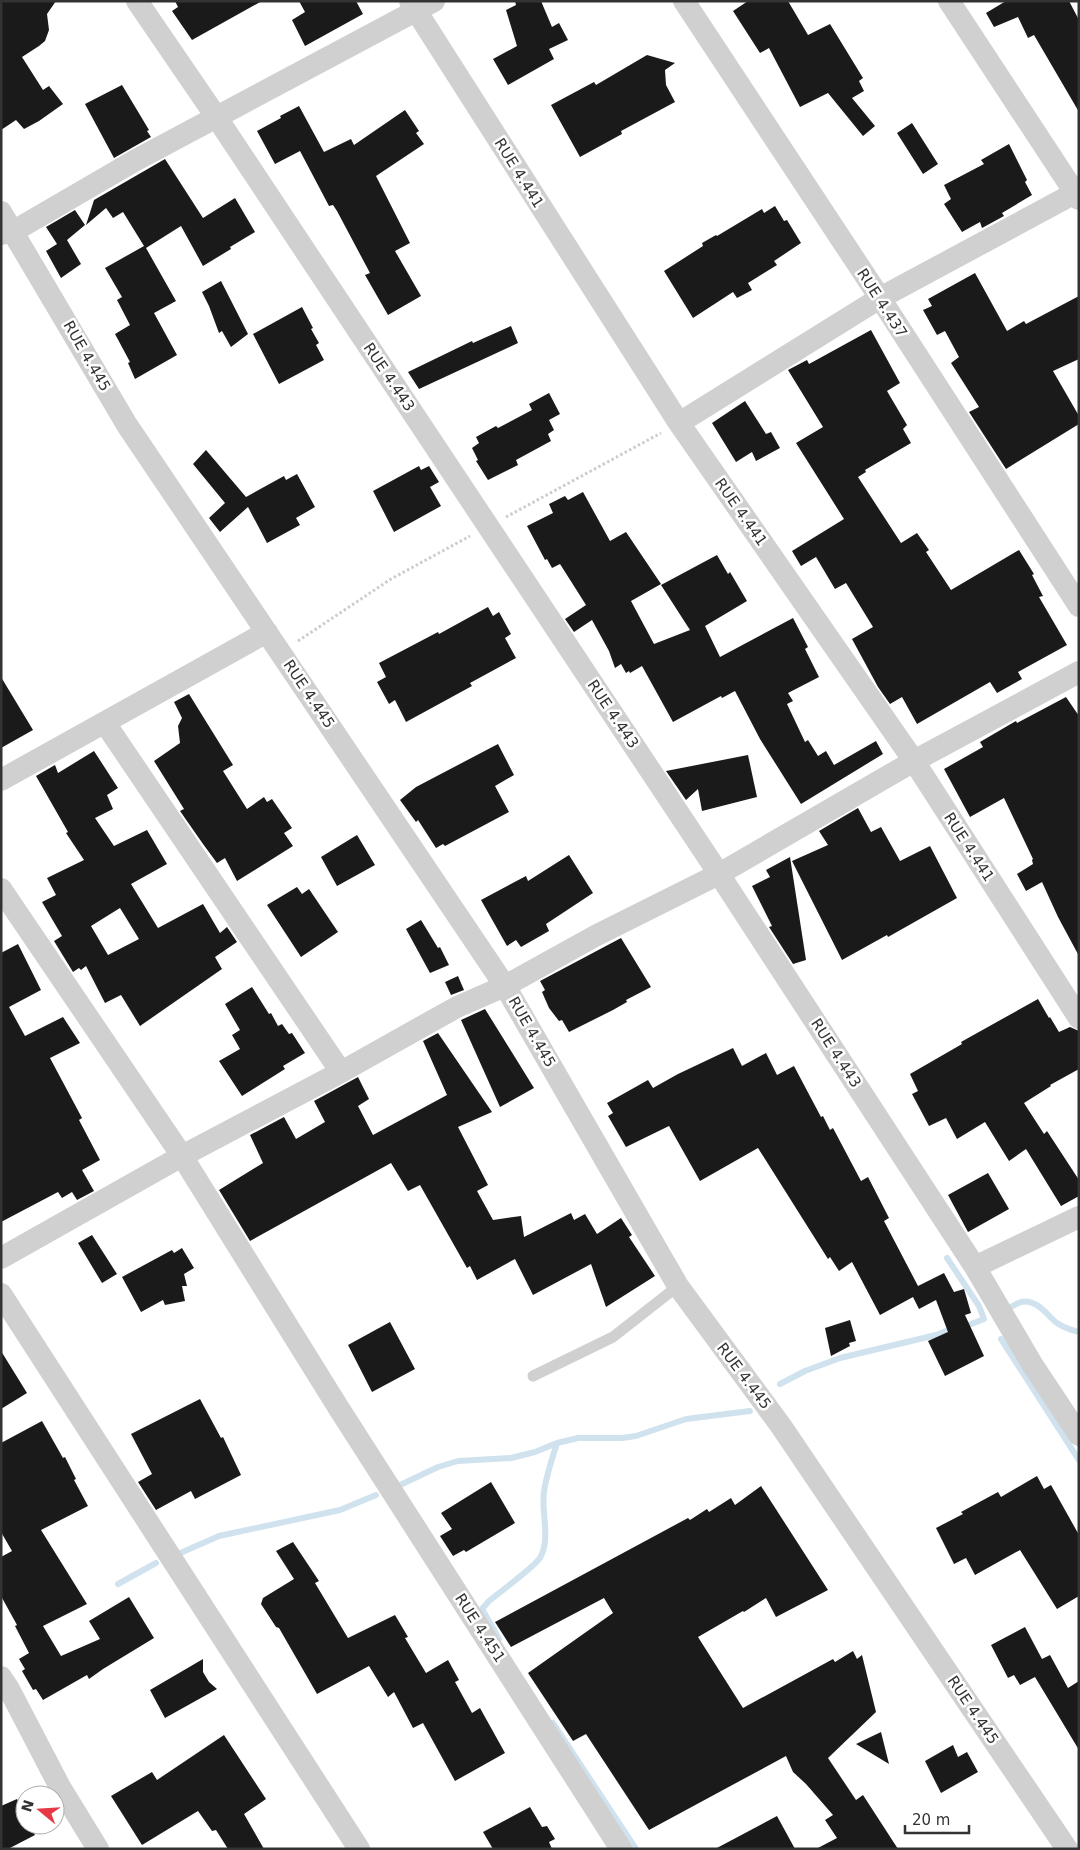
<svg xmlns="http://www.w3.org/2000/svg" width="1080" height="1850" font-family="'DejaVu Sans',sans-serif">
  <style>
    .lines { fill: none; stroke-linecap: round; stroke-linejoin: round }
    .stream { stroke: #cfe2ee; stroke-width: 6 }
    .building { fill: #1a1a1a; fill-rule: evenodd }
    .path { stroke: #cdcdcd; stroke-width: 3; stroke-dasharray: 2.5 2.5; stroke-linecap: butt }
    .lane { stroke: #d0d0d0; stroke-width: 11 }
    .street { stroke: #d0d0d0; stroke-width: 22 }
    .labels { text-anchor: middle; stroke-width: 5; stroke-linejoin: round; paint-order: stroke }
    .street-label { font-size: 15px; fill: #333; stroke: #fff }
  </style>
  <rect width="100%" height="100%" fill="#fff"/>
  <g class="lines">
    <path class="stream" d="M1011,1307C1014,1305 1018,1303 1021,1302C1036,1298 1047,1315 1057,1323C1064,1328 1071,1330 1079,1332
      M1001,1339L1079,1460
      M780,1384L805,1371L840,1358L936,1335L959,1326H966L984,1319L979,1306L947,1258
      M398,1486L438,1467L458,1461L511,1458L535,1452L557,1443L578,1438H622L636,1436L686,1419L750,1411
      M178,1554L219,1536L340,1510L376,1495
      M118,1584L156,1563
      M499,1639L482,1609L489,1601C501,1591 533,1568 540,1558C551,1539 541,1513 544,1492C546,1476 552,1459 557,1443
      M553,1723L636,1849"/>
  </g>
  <path class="building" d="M1,1H56L47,14L49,30L45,41L39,46L22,57L43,90L49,86L63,104L39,121L24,129L16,120L1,130Z
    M175,1H262L192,40L172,11L178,7Z
    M299,1H356L363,14L305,46L292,20L305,12Z
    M515,1H541L552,27L559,23L568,40L549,49L554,59L508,85L493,59L517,46L506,10L516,5Z
    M748,1H788L808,35L830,24L863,78L859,81L864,91L852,98L875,126L863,136L828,93L800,107L769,48L760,53L733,11Z
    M1006,1H1069L1079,20V112L1034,35L1028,38L1018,17L994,27L986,13Z
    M647,55L675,63L665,70L666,85L675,102L621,131L622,134L580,157L551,105L594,82L596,85Z
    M122,85L149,130L147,131L151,137L114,158L85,104Z
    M299,106L324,152L351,139L354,145L405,110L419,131L416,133L424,144L376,176L410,243L395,251L421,296L388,315L365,275L370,273L337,211L333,205L329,206L300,151L275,164L257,131L281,118L280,116Z
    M912,123L938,164L923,174L897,133Z
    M1009,144L1027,180L1025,182L1032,195L1002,213L1004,216L982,228L980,222L962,232L944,204L951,199L944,185L984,164L981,160Z
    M165,159L203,218L235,198L255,232L230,247L231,249L203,266L181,226L146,248L176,301L154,313L177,355L135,379L128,363L130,362L115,334L130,325L117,300L122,297L105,268L144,246L123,212L113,218L106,208L86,225L94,200Z
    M775,206L784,221L787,220L801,243L774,261L777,265L748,283L752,290L737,298L733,292L693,318L664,271L703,246L702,243L716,235L717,236L762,209L764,213Z
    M75,210L85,225L67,240L81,264L61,278L46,251L57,244L46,227Z
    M975,273L1007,331L1024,321L1026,324L1079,296V359L1053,371L1079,416V424L1006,469L969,412L979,407L951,363L959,357L945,331L937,335L923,310L932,306L928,299Z
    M221,281L248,334L231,347L222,331L219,333L209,306L202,292Z
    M302,307L313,328L311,329L319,343L316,345L324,360L279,384L253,334Z
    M511,326L518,343L419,389L408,372L472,341L473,343Z
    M871,330L900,383L887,391L907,425L903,429L911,443L865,470L866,472L858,477L901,543L917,533L929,550L926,552L951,590L1019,550L1034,574L1032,575L1043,596L1039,597L1067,645L1018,672L1022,679L997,693L990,682L917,724L902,697L890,704L878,687L852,639L873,627L846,583L835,589L816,557L801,566L792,551L844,519L796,443L823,427L788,370L807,360L809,364Z
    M549,393L560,414L549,420L554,430L548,434L551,441L516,460L518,465L488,480L476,461L478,460L472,448L479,443L476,437L496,426L498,428L532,410L529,404Z
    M745,401L766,434L771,432L780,448L756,461L752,452L736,462L712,423Z
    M206,450L246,497L284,476L286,480L297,474L315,507L296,518L300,525L267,543L248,507L220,532L209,518L225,503L193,464Z
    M419,466L421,470L429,466L439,482L430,487L441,506L394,532L373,491Z
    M583,492L610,541L626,532L661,584L631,601L654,644L690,630L661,585L717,555L728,574L730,572L747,601L705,626L720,657L793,618L808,647L805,649L819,677L788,693L793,701L787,704L805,742L808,740L818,756L826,751L834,765L876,741L883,754L801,804L760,739L735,691L722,698L721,696L673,722L642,666L630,673L629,671L626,673L621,664L615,668L609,651L592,620L574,632L565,619L586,605L560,564L552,568L547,559L545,560L527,526L553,513L549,504L565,496L568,500Z
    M488,607L493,616L499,612L511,634L505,638L516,658L470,683L472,686L406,722L395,700L389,704L377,682L386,677L379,663L438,632L439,634Z
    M1,677L33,730L1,748Z
    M189,694L233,765L223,771L247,809L264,797L267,802L272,799L292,828L284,833L293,846L237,881L225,858L217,863L203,844L180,811L184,809L154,761L180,743L178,726L182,718L174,702Z
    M1066,697L1079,716V956L1058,917L1042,882L1026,891L1017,874L1033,864L1032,860L1033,859L1004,798L970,817L944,769L983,747L980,742L1009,725L1016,721L1017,723Z
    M498,744L514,775L495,786L509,812L445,846L443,844L436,848L418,820L416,822L400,800L416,787Z
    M94,751L118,788L107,795L113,809L95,818L114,846L147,830L167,864L131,884L158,928L203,904L220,933L227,927L237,942L215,957L222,969L140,1026L121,995L105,1003L86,966L81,970L79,968L73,972L54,941L62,936L42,902L56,895L47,878L84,860L66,833L68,832L36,776L55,765L58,773ZM120,908L139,939L108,955L91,926Z
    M748,755L757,797L702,811L698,789L686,800L666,771Z
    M858,808L871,832L881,827L900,861L930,846L957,898L888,937L887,935L842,960L792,861L828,845L819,831Z
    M357,835L375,865L337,886L321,857Z
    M569,855L593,893L546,924L549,931L521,947L516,940L507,946L481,900L526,876L528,881Z
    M790,857L806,960L793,964L769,927L772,926L752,886L770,877L766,870Z
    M297,887L302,894L309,889L338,932L301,957L267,905Z
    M421,920L438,948L440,947L449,965L430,973L406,929Z
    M621,938L651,987L626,1000L627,1002L613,1010L569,1032L562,1020L559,1021L549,1008L542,992L545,990L540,981Z
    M18,944L41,990L9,1007L25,1036L63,1017L80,1043L50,1058L82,1118L79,1120L100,1160L82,1170L94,1191L77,1200L72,1192L62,1198L58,1192L1,1222V953Z
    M458,976L464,990L451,995L445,982Z
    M252,987L269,1014L271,1013L278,1026L282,1024L289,1034L292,1033L305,1053L283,1066L285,1069L242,1096L219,1061L240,1049L232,1035L240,1030L225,1004Z
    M1038,999L1049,1018L1050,1017L1059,1032L1070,1027L1079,1031V1069L1050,1085L1051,1086L1024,1103L1044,1134L1047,1131L1079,1180V1196L1061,1206L1026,1149L1009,1161L985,1122L957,1139L946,1118L929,1126L912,1094L918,1091L910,1074L962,1044L961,1042Z
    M485,1009L534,1088L500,1107L461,1020Z
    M438,1033L492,1112L458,1127L488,1185L477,1191L493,1220L521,1216L524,1237L571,1213L574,1220L585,1214L597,1234L621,1218L632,1235L629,1237L655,1276L606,1307L591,1264L533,1295L515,1259L477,1280L470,1266L467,1268L420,1185L408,1191L391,1163L250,1241L219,1190L263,1163L250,1135L284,1117L296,1139L325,1122L314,1101L358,1077L369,1099L358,1106L373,1135L447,1095L423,1041Z
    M733,1048L742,1066L766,1053L777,1075L794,1066L821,1117L823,1116L830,1130L833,1128L861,1181L868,1177L889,1218L884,1221L918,1286L944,1273L954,1292L964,1289L971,1313L965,1315L984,1356L945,1376L928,1341L948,1332L936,1300L919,1309L913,1297L880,1315L852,1262L839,1271L830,1257L828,1259L758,1148L700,1181L669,1126L626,1147L608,1116L613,1113L607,1103L648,1080L653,1088L678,1074Z
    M988,1173L1009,1209L968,1232L948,1195Z
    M92,1235L117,1274L102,1283L78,1243Z
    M182,1248L194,1268L184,1274L187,1286H182L185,1301L165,1305L163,1300L141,1312L122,1277L172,1250L174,1253Z
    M850,1320L856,1341L849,1343L850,1346L831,1356L825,1328Z
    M390,1322L415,1369L372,1392L348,1345Z
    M1,1351L27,1393L1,1409Z
    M200,1399L221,1438L223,1437L241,1475L195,1499L191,1491L156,1510L138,1482L152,1474L131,1434Z
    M42,1421L63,1458L65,1457L76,1479L74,1480L88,1506L41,1530L87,1604L43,1626L61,1656L100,1639L89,1621L129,1597L154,1638L103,1669L89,1679L87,1675L43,1700L36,1689L33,1690L22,1671L25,1669L19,1659L29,1653L15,1626L17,1625L1,1596V1557L12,1551L1,1532V1443Z
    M1037,1476L1044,1489L1051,1485L1079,1535V1596L1057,1609L1020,1550L975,1575L966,1558L954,1564L936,1528L963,1514L961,1512L998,1492L1001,1497Z
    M491,1482L515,1523L466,1552L464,1550L453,1556L440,1536L452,1529L441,1513Z
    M761,1486L828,1590L776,1617L766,1598L744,1612L743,1611L698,1637L743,1708L833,1659L835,1662L853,1651L857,1659L862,1655L876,1712L828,1758L856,1800L863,1795L898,1849H816L837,1838L825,1820L833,1815L806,1784L793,1772L786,1756L649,1830L586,1734L573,1741L528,1673L613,1613L604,1598L511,1647L495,1622L688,1518L690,1520L707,1509L709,1512L731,1498L735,1505Z
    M293,1542L319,1581L315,1583L348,1638L395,1615L408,1637L405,1638L426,1673L448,1660L459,1680L455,1682L472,1713L480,1708L505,1753L455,1781L423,1723L413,1728L394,1692L388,1697L369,1666L317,1694L279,1628L276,1627L261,1604L263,1598L294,1579L276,1551Z
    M1025,1627L1042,1659L1050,1655L1068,1688L1079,1681V1750L1035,1677L1020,1685L1014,1675L1008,1678L991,1645Z
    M203,1659V1672L209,1682L217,1689L165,1718L150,1690Z
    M881,1732L889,1764L856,1744Z
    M224,1735L266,1799L244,1814L264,1849H228L216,1830L212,1831L198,1811L142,1845L111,1796L152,1772L157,1780Z
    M953,1745L958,1757L967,1752L978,1772L941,1793L925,1761Z
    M17,1799L25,1815V1825H30L35,1835L8,1849H1V1806Z
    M530,1807L542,1827L547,1826L555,1839L549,1842L552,1849H493L483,1832Z
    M777,1816L795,1849H715Z"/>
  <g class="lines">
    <path class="path" d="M506,517L661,433
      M298,641L391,579L470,536"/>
    <path class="lane" d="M533,1376L613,1337L678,1286"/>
    <path class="street" d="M137,1L217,118L719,874L975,1267L1032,1364L1079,1435
      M410,1L679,423L914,761L1079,1018
      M684,1L880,298L1079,606
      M949,1L1079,199
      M1,212L127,425L505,986L678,1286L781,1426L1067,1849
      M1,234L14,231L136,160L434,1
      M679,423L880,298L1075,193
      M105,723L341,1072
      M1,780L267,632
      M1,889L182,1156L338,1407L621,1849
      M1,1258L182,1156L341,1072L457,1007L505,986L597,935L719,874L914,761L1079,672
      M975,1267L1079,1217
      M1,1294L359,1849
      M1,1677L9,1689L60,1787L98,1849"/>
  </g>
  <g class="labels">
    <g class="street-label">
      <text transform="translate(519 173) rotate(58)" y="5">RUE 4.441</text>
      <text transform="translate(882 303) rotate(57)" y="5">RUE 4.437</text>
      <text transform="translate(87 356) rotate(60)" y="5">RUE 4.445</text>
      <text transform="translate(389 377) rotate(56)" y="5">RUE 4.443</text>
      <text transform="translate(741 512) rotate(55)" y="5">RUE 4.441</text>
      <text transform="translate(309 694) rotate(56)" y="5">RUE 4.445</text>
      <text transform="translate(613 714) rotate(56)" y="5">RUE 4.443</text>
      <text transform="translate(969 847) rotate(57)" y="5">RUE 4.441</text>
      <text transform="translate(532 1032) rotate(60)" y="5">RUE 4.445</text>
      <text transform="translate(836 1053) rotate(57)" y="5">RUE 4.443</text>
      <text transform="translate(744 1376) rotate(53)" y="5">RUE 4.445</text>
      <text transform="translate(480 1628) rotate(57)" y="5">RUE 4.451</text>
      <text transform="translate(973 1710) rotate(56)" y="5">RUE 4.445</text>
    </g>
  </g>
  <rect width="1080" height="1850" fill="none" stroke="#333333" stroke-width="5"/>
  <g transform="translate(40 1810) rotate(288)"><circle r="24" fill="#ffffff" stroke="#adadad"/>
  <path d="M0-4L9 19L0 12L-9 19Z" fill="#e63946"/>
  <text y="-8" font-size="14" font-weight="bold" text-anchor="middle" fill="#333333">N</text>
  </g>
  <path d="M905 1825v8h64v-8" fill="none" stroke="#333333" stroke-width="2.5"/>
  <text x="912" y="1825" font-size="15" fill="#333333" stroke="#ffffff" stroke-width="4" paint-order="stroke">20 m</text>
</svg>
